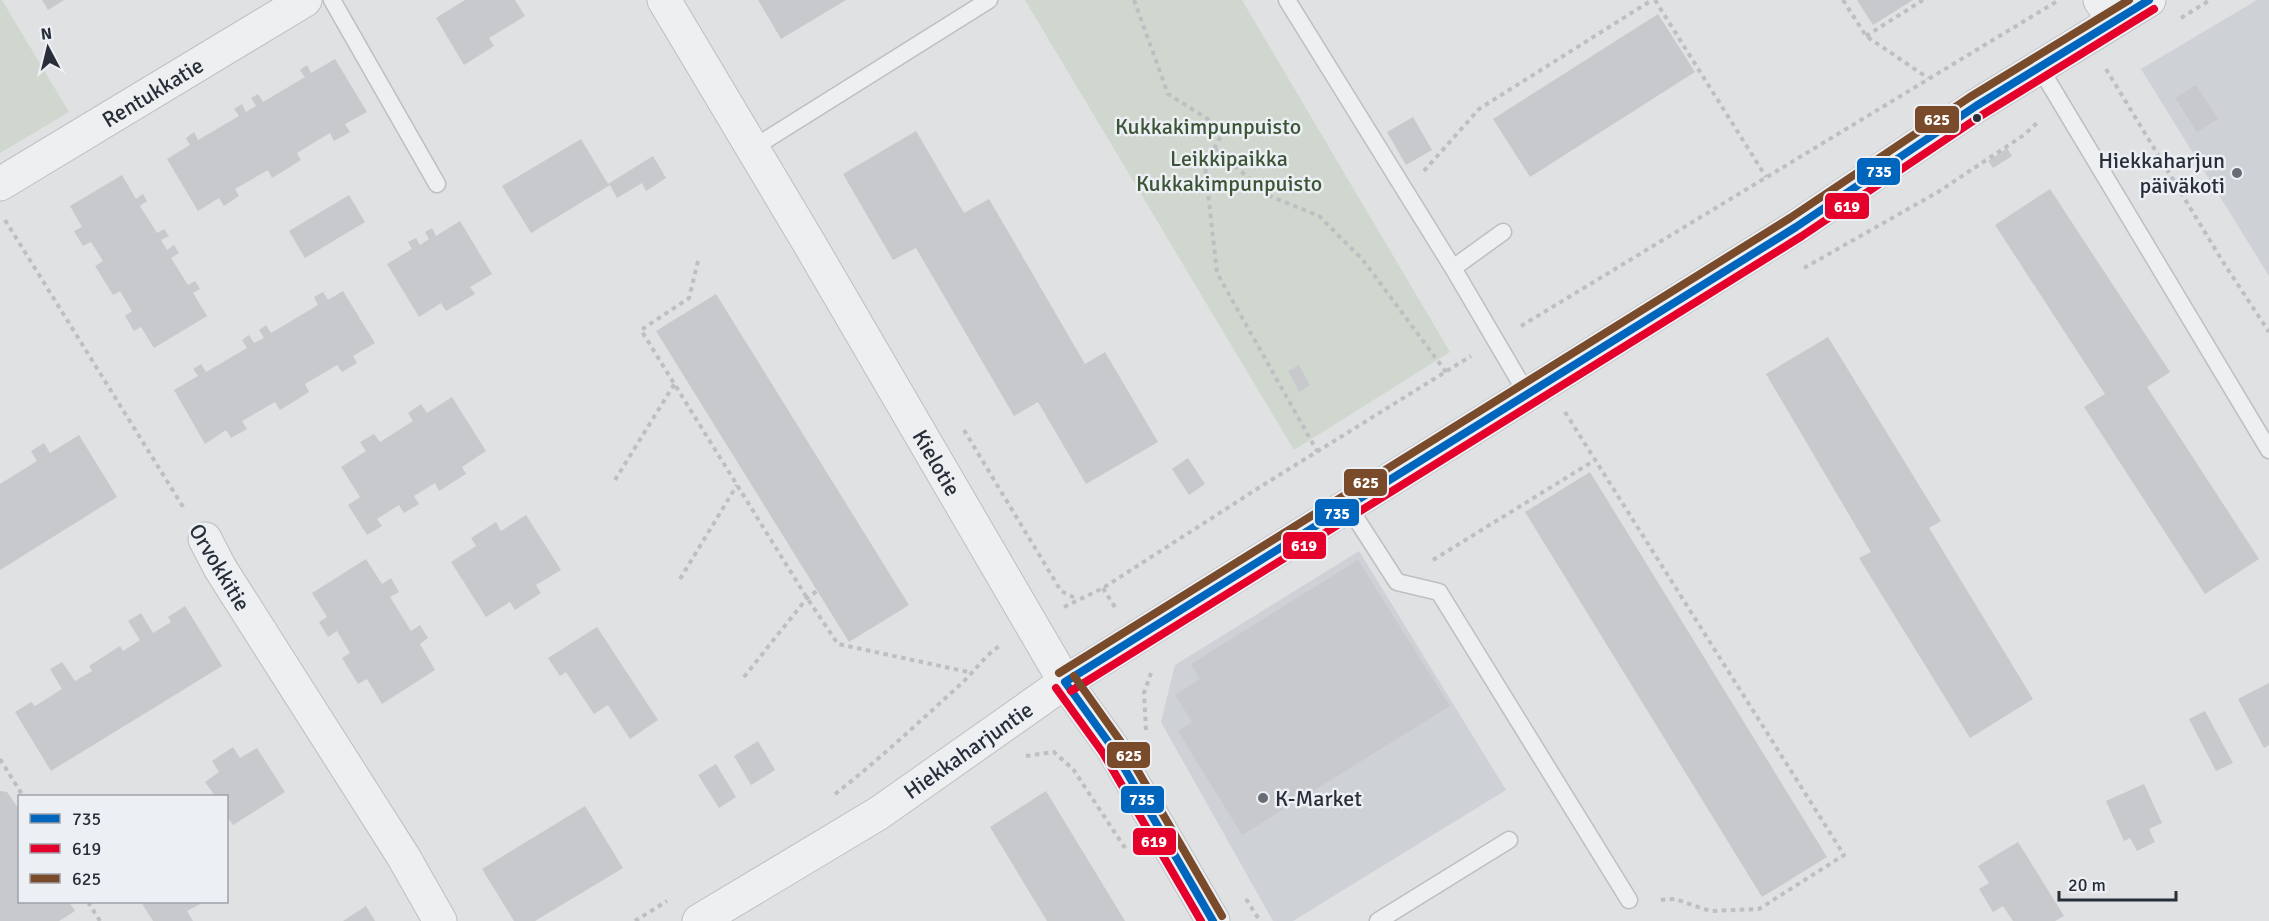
<svg xmlns="http://www.w3.org/2000/svg" width="2269" height="921" font-family="Signika,sans-serif">
  <style>
    .built { fill: #ced1d6 }
    .green { fill: #d0d7cf }
    .building { fill: #c7c9cc }
    .lines { fill: none; stroke-linecap: round; stroke-linejoin: round }
    .service-casing { stroke: #bdbfc1; stroke-width: 19 }
    .minor-casing { stroke: #bdbfc1; stroke-width: 35 }
    .tertiary-casing { stroke: #bdbfc1; stroke-width: 35 }
    .path { stroke: #bdbfc2; stroke-width: 4; stroke-dasharray: 4.5 4.5; stroke-linecap: butt }
    .service { stroke: #eeeff1; stroke-width: 16 }
    .minor { stroke: #eeeff1; stroke-width: 33 }
    .tertiary { stroke: #eeeff1; stroke-width: 33 }
    .bus-1-casing { stroke: #eceff3; stroke-width: 12 }
    .bus-2-casing { stroke: #eceff3; stroke-width: 12 }
    .bus-3-casing { stroke: #eceff3; stroke-width: 12 }
    .bus-1 { stroke: #0065bd; stroke-width: 8 }
    .bus-2 { stroke: #e4002b; stroke-width: 8 }
    .bus-3 { stroke: #7a4b2a; stroke-width: 8 }
    .bus-dot { fill: #282f3a; stroke: #eceff3; stroke-width: 2 }
    .poi-dot { fill: #686d75; stroke: #eceff3; stroke-width: 2 }
    .labels { text-anchor: middle; stroke-width: 5; stroke-linejoin: round; paint-order: stroke }
    .street-label { font-size: 22px; fill: #282f3a; stroke: #eceff3 }
    .park-label { font-size: 22px; fill: #3d5537; stroke: #eceff3 }
    .poi-label { font-size: 22px; fill: #282f3a; stroke: #eceff3; text-anchor: end }
    .line-badge { stroke: #eceff3; stroke-width: 2 }
    .badge-label { font-size: 16px; text-anchor: middle; font-weight: bold; fill: #fff }
  </style>
  <rect width="100%" height="100%" fill="#dfe1e3"/>
  <path class="built" d="M2257,0H2269V276L2141,69Z
    M1359,551L1506,790L1293,921H1273L1161,722L1175,665Z"/>
  <path class="green" d="M0,0H2L69,112L0,153Z
    M1025,0H1242L1450,352L1294,450Z"/>
  <path class="building" d="M42,0H64L48,10Z
    M465,0H515L525,16L489,38L494,46L464,65L436,18Z
    M758,0H846L781,39Z
    M1857,0H1913L1873,25Z
    M1658,14L1695,72L1530,177L1493,119Z
    M335,59L367,112L345,124L350,132L334,141L330,133L297,153L301,160L272,178L268,170L235,189L239,196L224,206L219,198L198,211L167,159L190,145L186,138L194,132L198,140L239,116L234,109L242,104L246,112L256,106L251,98L258,94L263,102L305,77L300,70L307,65L311,73Z
    M2196,85L2218,119L2197,132L2175,98Z
    M1413,117L1432,150L1406,165L1387,132Z
    M916,131L964,213L989,199L1085,364L1105,352L1158,442L1086,484L1038,402L1014,416L916,248L893,260L843,174Z
    M581,139L608,184L653,156L666,178L646,191L642,183L617,198L610,185L531,233L502,186Z
    M2007,148L2012,156L1993,168L1988,161Z
    M122,175L136,199L143,194L147,201L140,206L157,233L164,229L169,236L161,240L167,250L174,245L179,253L171,258L188,285L195,281L200,289L193,293L207,316L154,348L141,327L134,331L125,316L132,311L120,291L113,295L95,266L103,261L91,242L83,246L74,231L82,227L70,206Z
    M2050,189L2170,372L2147,387L2259,559L2205,594L2084,407L2105,394L1995,225Z
    M349,195L365,222L305,258L289,231Z
    M460,221L492,274L470,287L475,294L446,311L441,303L419,317L387,264L412,249L408,242L416,238L420,245L429,239L425,232L432,228L436,236Z
    M343,291L375,343L353,356L357,363L342,372L337,365L305,384L309,392L280,410L275,402L242,421L247,429L231,438L226,430L205,444L174,390L198,376L193,369L201,364L206,372L247,348L242,340L249,335L254,343L264,338L259,330L266,325L271,333L318,305L314,297L323,292L328,300Z
    M716,294L909,605L849,642L656,331Z
    M1828,337L1941,521L1929,528L2033,699L1970,738L1859,558L1871,552L1766,374Z
    M1299,365L1310,385L1299,392L1288,371Z
    M452,397L486,451L462,467L466,474L439,491L435,483L414,496L419,504L404,513L399,505L377,519L382,526L367,535L348,505L360,497L341,467L366,451L360,442L374,434L380,442L413,421L408,413L421,404L427,413Z
    M79,435L117,497L0,570V484L37,461L31,451L44,443L50,453Z
    M1188,458L1205,484L1189,495L1172,469Z
    M1590,472L1827,857L1762,897L1525,512Z
    M526,515L561,570L536,585L541,593L515,610L510,602L486,617L451,562L476,546L471,538L496,522L501,531Z
    M366,559L382,584L391,578L399,592L390,597L411,631L420,625L428,638L420,644L435,670L382,704L367,679L358,684L342,658L350,653L337,631L328,637L319,622L327,617L312,593Z
    M1358,560L1450,706L1242,835L1178,731L1192,722L1175,695L1200,679L1191,664Z
    M185,606L222,666L51,771L15,712L31,702L35,706L62,689L50,669L62,662L75,681L92,671L89,666L120,646L123,651L140,640L128,621L141,613L153,633L171,622L168,617Z
    M597,627L658,720L630,739L608,705L594,714L566,672L560,676L548,658Z
    M2269,683V745L2264,748L2238,699Z
    M2205,711L2233,763L2216,771L2189,719Z
    M758,741L775,770L751,785L734,756Z
    M233,747L240,758L257,748L285,792L233,825L226,815V796H215L205,782L219,772L212,761Z
    M716,764L736,797L719,808L698,775Z
    M2144,784L2162,823L2149,829L2155,842L2137,851L2130,838L2124,841L2106,801Z
    M0,791L7,792L20,811V902H69L75,911L59,921H0Z
    M1046,791L1125,921H1047L990,827Z
    M585,806L623,868L535,921H514L482,869Z
    M2018,842L2064,916L2055,921H2013L2003,906L1993,912L1979,889L1989,883L1978,866Z
    M141,902H204L187,911L193,921H153Z
    M366,906L375,921H343Z"/>
  <g class="lines">
    <g class="service-casing">
      <path id="service" d="M332,0L437,184
        M1287,0L1453,268L1527,394
        M2040,68L2269,450
        M753,148L989,0
        M1453,268L1503,232
        M1348,506L1397,582L1439,592L1629,900
        M1378,921L1509,840"/>
    </g>
    <g class="minor-casing">
      <g id="minor">
        <path id="s1" d="M664,0L809,243L1065,682L879,813L699,921"/>
        <path d="M2100,0L2114,21"/>
        <path id="s2" d="M0,184L305,0"/>
        <path d="M205,539L220,568L403,856L440,921"/>
      </g>
    </g>
    <g class="tertiary-casing">
      <path id="tertiary" d="M1213,921L1112,747L1065,682L1796,227L1976,106L2149,0"/>
    </g>
    <path class="path" d="M1134,0L1168,94L1208,119L1222,134L1205,166L1217,273L1317,451
      M1655,0L1766,177
      M1843,0L1866,36L1928,78
      M2181,18L2210,0
      M1866,36L1923,0
      M2106,69L2223,262L2269,332
      M1214,148L1270,196L1319,216L1363,260L1446,372
      M1424,171L1479,109L1652,0
      M5,220L185,510
      M698,261L689,298L641,330L807,598L838,644L973,673
      M1804,268L1938,192L2024,135L2039,121
      M1521,326L2059,0
      M1565,412L1844,855L1759,909L1710,911L1675,899L1657,900
      M964,430L1061,591L1077,599
      M615,480L675,383
      M1433,560L1595,460
      M680,579L737,485
      M1103,588L1116,609
      M1064,607L1103,588L1260,487L1471,356
      M744,677L807,598L817,591
      M1146,730L1144,693L1151,673
      M1026,756L1054,752L1073,769L1125,848
      M0,759L23,796
      M835,794C879,760 920,721 961,684C975,671 985,655 1001,645
      M1246,899L1260,921
      M88,902L100,921
      M635,921L667,901"/>
    <use href="#service" class="service"/>
    <use href="#minor" class="minor"/>
    <use href="#tertiary" class="tertiary"/>
    <g class="bus-1-casing">
      <path id="bus-1" d="M1065,682L1796,227L1976,106L2149,0
        M1065,682L1112,747L1213,921"/>
    </g>
    <g class="bus-2-casing">
      <path id="bus-2" d="M1056,688L1103,753L1201,921
        M1071,691L1802,236L1982,115L2154,9"/>
    </g>
    <g class="bus-3-casing">
      <path id="bus-3" d="M1059,673L1790,218L1970,97L2129,0
        M1074,676L1121,742L1222,916"/>
    </g>
    <use href="#bus-1" class="bus-1"/>
    <use href="#bus-2" class="bus-2"/>
    <use href="#bus-3" class="bus-3"/>
  </g>
  <circle class="bus-dot" cx="1977" cy="118" r="5"/>
  <g class="poi-dot">
    <circle cx="2237" cy="173" r="6"/>
    <circle cx="1263" cy="798" r="6"/>
  </g>
  <g class="labels">
    <g class="street-label">
      <text dy="8" stroke="none"><textPath href="#s2" startOffset="178">Rentukkatie</textPath></text>
      <text dy="8" stroke="none"><textPath href="#s1" startOffset="537">Kielotie</textPath></text>
      <text transform="translate(220 567) rotate(59)" y="8">Orvokkitie</text>
      <text transform="translate(968 750) rotate(-35)" y="8">Hiekkaharjuntie</text>
    </g>
    <g class="park-label">
      <text x="1208" y="134">Kukkakimpunpuisto</text>
      <text x="1229" y="166">Leikkipaikka<tspan x="1229" dy="25">Kukkakimpunpuisto</tspan></text>
    </g>
    <g class="poi-label">
      <text x="2225" y="168">Hiekkaharjun<tspan x="2225" dy="25">päiväkoti</tspan></text>
      <text x="1275" y="806" text-anchor="start">K-Market</text>
    </g>
  </g>
  <g class="line-badge">
    <rect x="1914" y="105" width="46" height="29" rx="6" fill="#7a4b2a"/>
    <rect x="1856" y="157" width="45" height="29" rx="6" fill="#0065bd"/>
    <rect x="1824" y="192" width="46" height="28" rx="6" fill="#e4002b"/>
    <rect x="1343" y="468" width="45" height="29" rx="6" fill="#7a4b2a"/>
    <rect x="1314" y="498" width="46" height="29" rx="6" fill="#0065bd"/>
    <rect x="1282" y="531" width="45" height="29" rx="6" fill="#e4002b"/>
    <rect x="1106" y="741" width="45" height="28" rx="6" fill="#7a4b2a"/>
    <rect x="1120" y="785" width="45" height="29" rx="6" fill="#0065bd"/>
    <rect x="1132" y="827" width="45" height="29" rx="6" fill="#e4002b"/>
  </g>
  <g class="badge-label">
    <text x="1937" y="125">625</text>
    <text x="1879" y="177">735</text>
    <text x="1847" y="212">619</text>
    <text x="1366" y="488">625</text>
    <text x="1337" y="519">735</text>
    <text x="1304" y="551">619</text>
    <text x="1129" y="761">625</text>
    <text x="1142" y="805">735</text>
    <text x="1154" y="847">619</text>
  </g>
  <rect x="18" y="795" width="210" height="108" fill="#eceff3" stroke="#9ea2a9" stroke-width="1.5"/>
  <rect x="30" y="814" width="30" height="9" fill="#0065bd" stroke="#9ea2a9" stroke-width="1.5"/>
  <text x="72" y="825" font-size="18" fill="#282f3a">735</text>
  <rect x="30" y="844" width="30" height="9" fill="#e4002b" stroke="#9ea2a9" stroke-width="1.5"/>
  <text x="72" y="855" font-size="18" fill="#282f3a">619</text>
  <rect x="30" y="874" width="30" height="9" fill="#7a4b2a" stroke="#9ea2a9" stroke-width="1.5"/>
  <text x="72" y="885" font-size="18" fill="#282f3a">625</text>
  <g transform="translate(48 48) rotate(353)" stroke="#eceff3" stroke-width="4.5" paint-order="stroke">
  <path d="M0-4.5L10 22L0 15L-10 22Z" fill="#282f3a"/>
  <text y="-9" font-size="16" font-weight="bold" text-anchor="middle" fill="#282f3a">N</text>
  </g>
  <path d="M2059 891v9h117v-9" fill="none" stroke="#282f3a" stroke-width="3"/>
  <text x="2068" y="891" font-size="18" fill="#282f3a" stroke="#eceff3" stroke-width="4.5" paint-order="stroke">20 m</text>
</svg>
